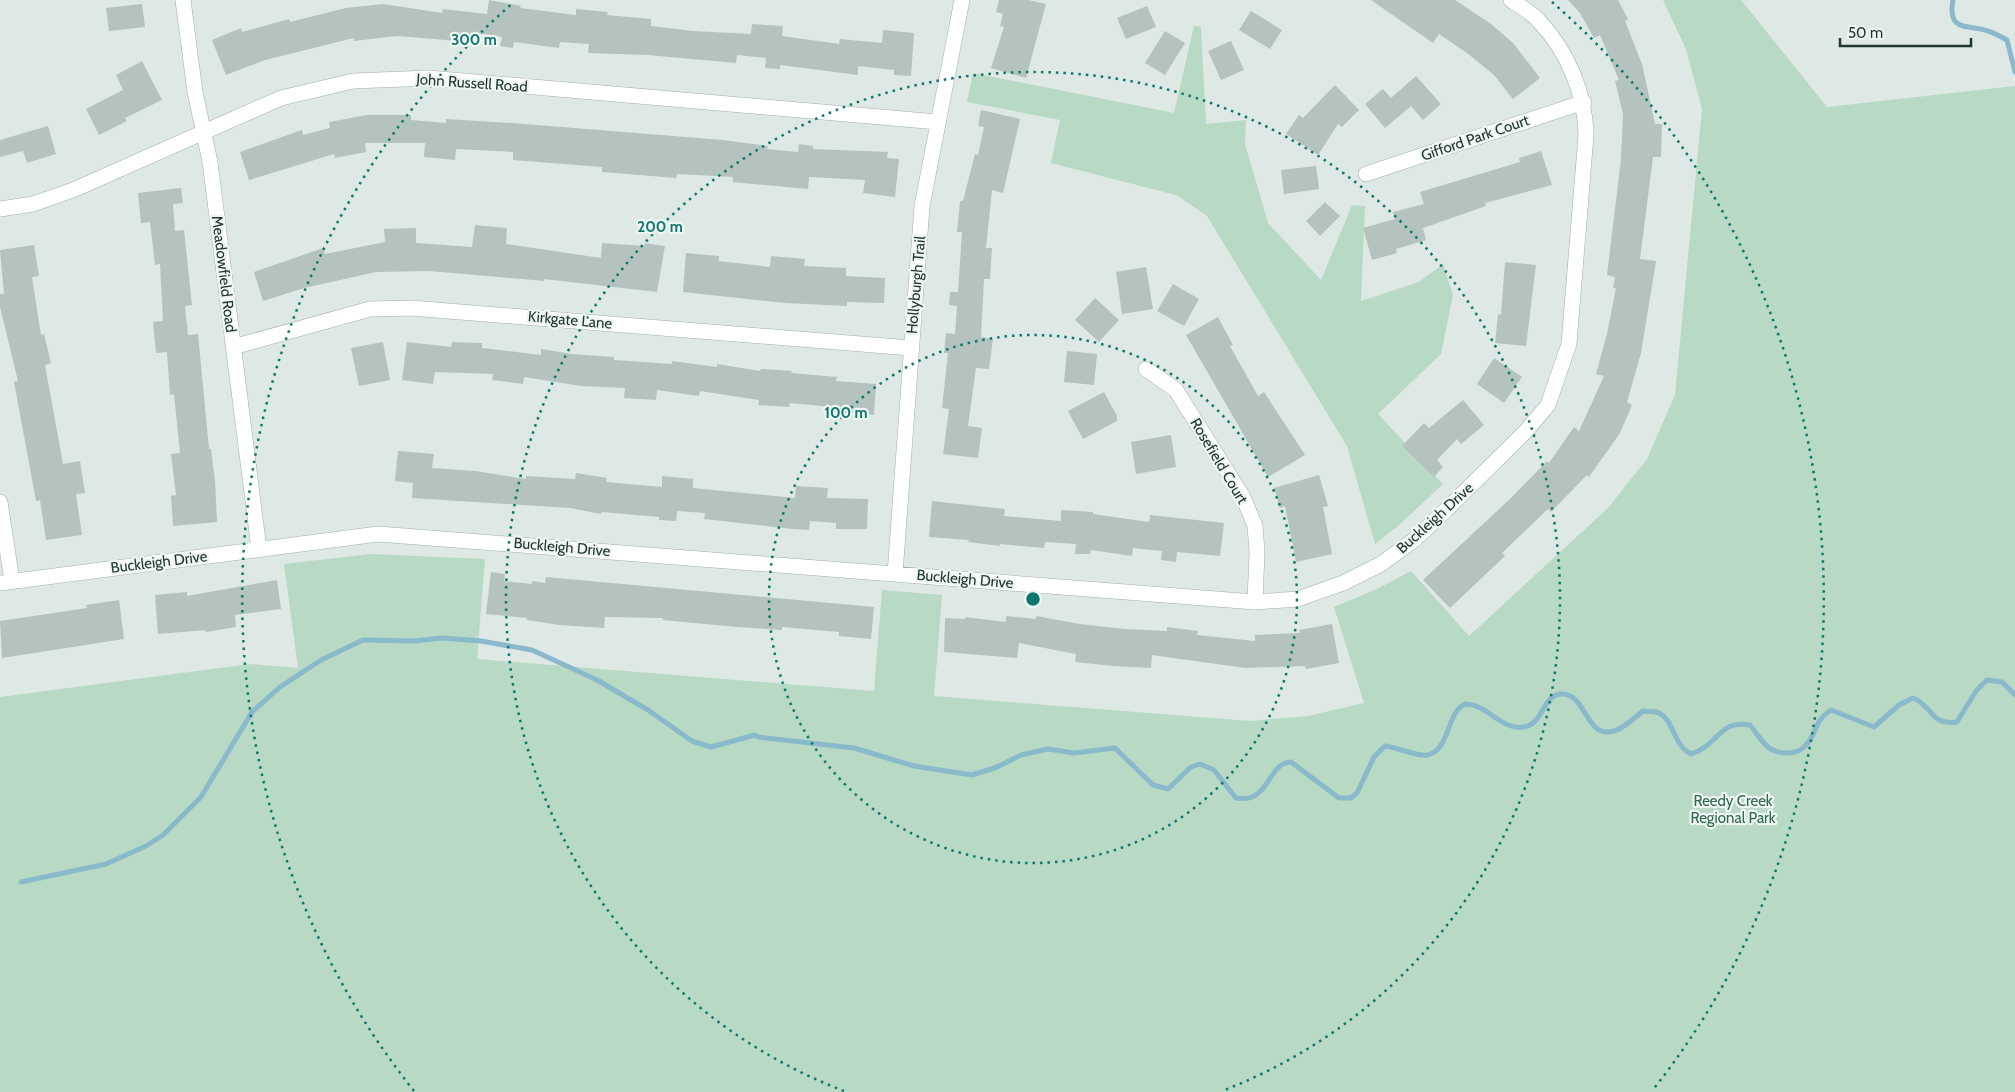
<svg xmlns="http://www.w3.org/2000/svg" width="2015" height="1092" font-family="Cabin,sans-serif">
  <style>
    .green { fill: #b8d9c4 }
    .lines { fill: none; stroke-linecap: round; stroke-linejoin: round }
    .stream { stroke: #89b9cb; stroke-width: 5 }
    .building { fill: #b4c3be }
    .street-casing { stroke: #a2afac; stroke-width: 16 }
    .street { stroke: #fff; stroke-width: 15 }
    .ring { fill: none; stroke: #0f766e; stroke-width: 2.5; stroke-dasharray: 2.5 5 }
    .labels { text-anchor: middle; stroke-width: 4.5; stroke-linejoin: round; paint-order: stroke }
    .street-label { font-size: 15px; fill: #213733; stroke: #eef5f2 }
    .park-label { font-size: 15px; fill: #2e6a4c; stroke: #eef5f2 }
    .centre { fill: #0f766e; stroke: #eef5f2; stroke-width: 2.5 }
    .ring-label { font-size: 15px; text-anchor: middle; font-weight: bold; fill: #0f766e; stroke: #eef5f2; stroke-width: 4.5; stroke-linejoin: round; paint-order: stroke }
  </style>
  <rect width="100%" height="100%" fill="#dee8e5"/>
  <path class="green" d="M1663,0H1741L1827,107L2015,86V1092H0V697L250,664L298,668L284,564L371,554L485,559L477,659L874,691L882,590L942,595L934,696L1250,721L1308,716L1364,703L1334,607L1377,589L1411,571L1469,636L1608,508L1647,459L1675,395L1702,109L1686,49Z
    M1194,26L1201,27L1206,124L1246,120L1245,144L1268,223L1321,280L1352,205L1365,206L1361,301L1419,282L1443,264L1453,295L1441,354L1378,414L1443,484L1398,526L1375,544L1347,446L1207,216L1176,195L1051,163L1060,120L967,102L973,73L1174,113Z"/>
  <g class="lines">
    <path class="stream" d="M1953,0C1947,33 1968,24 1988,31C1995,33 2001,37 2007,40L2015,72
      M21,882L106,864L146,846L163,835L201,797L252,712L280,687L321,660L363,640L414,641L442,638L481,641L532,650L597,680L648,710L692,741L711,747L755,735L758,737L854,748L914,766L972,775L997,767L1021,755L1048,749L1074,753L1115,748L1153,785L1168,789L1191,767L1200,764L1214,770L1236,798C1270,804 1267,763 1291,762L1339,798H1351L1357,793L1374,757L1385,746C1397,747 1417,757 1427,755C1450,751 1446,713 1465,704C1488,704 1501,731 1524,727C1544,724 1542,694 1562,694C1589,694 1585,747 1621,728C1629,723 1636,717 1643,711C1647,712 1655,711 1659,713C1674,720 1673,745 1691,754C1719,745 1719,719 1750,725C1763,741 1767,754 1789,753C1796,752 1801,751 1806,745C1818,732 1813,722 1831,710L1874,727L1899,705L1913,698C1933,706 1930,726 1957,722L1976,691L1987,680L2002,682L2015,695"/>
  </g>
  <path class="building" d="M489,0L521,6L520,8L576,15V9L608,12L607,15L651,19V26L693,31L751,34L752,24L783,26L782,36L839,44L840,39L882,43L883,30L914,33L911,76L894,75V70L858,66V75L780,65V69L765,68L766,58L737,55L736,63L648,55L588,53L589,44L560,42L559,48L514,42L513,48L500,46L502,37L471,32L470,42L397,36L354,41V38L265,60L226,75L212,40L241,28L242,32L289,19L290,22L346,8L383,4L442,13L443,9L487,14Z
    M999,0H1028L1046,4L1026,78L991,68L1004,27L1000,26L1003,14L996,12Z
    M1371,0H1455L1491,24L1513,43L1540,78L1513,99L1494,75L1467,53L1439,34L1433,43Z
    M1568,0H1618L1628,19L1625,21L1642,64L1655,124H1662L1661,157H1653L1640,259L1656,261L1641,353L1627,402L1632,405L1620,433L1589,477L1587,475L1551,512L1548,509L1502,553L1505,556L1450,608L1423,580L1511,498L1547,461L1549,463L1574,427L1579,431L1604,376L1596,374L1607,334L1616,288H1613L1615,277L1607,275L1621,159L1623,114L1615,81L1619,80L1600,35L1594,38L1580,13Z
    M142,4L145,27L109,31L106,8Z
    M1147,6L1156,27L1126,39L1117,18Z
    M1251,11L1282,30L1270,49L1239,30Z
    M1165,31L1185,43L1165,75L1145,63Z
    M1231,41L1244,70L1221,80L1208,51Z
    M142,61L162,100L125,118L127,121L99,135L86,109L123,90L116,75Z
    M1416,76L1441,104L1423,120L1411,106L1385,128L1365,104L1383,89L1391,98Z
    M1335,85L1359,110L1342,127L1338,124L1318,155L1286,134L1299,115L1303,118Z
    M981,110L1020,119L1003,193L992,190L986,248H992L990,279H984L981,337L993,339L989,369L976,368L968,426L982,428L978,458L943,454L949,409L942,408L948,353H944L946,333L955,334L957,306L949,305L950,292H958L962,232H957L960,201H963L975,154L978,155L984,127L978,126Z
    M367,115H411V120L446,123V119L512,123L723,140L768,146L767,149L798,152L799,144L813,146V149L888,152L887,158L899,159L895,197L863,193L865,180L809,177L808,189L733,182V177L677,174L676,178L602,172V167L513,160V152L456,149L455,160L424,157L425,143H365L366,152L335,158L334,154L249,180L240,152L302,130L303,135L330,128L329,122Z
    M48,126L56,154L27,163L23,151L0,157V140Z
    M1541,151L1552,185L1485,203L1486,206L1423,228L1426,240L1396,249L1397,253L1372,260L1363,228L1395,219L1393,212L1424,204L1420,192L1520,162L1519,158Z
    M1316,166L1319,189L1284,194L1281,170Z
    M181,188L183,203L173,204L175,231L184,230L192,305L185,306L188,335L198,334L209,449H211L215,481L217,522L173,526L171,496L176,495L171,454L180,453L174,394L170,395L167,352L156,353L153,322L163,321L160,264L155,265L150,222L141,223L138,193Z
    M1325,202L1340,216L1320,236L1306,221Z
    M475,225L507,228L506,244L601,258L602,243L644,246L645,243L665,246L657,292L544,279V281L429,271L376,272L304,288L263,301L254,272L323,248L325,254L385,242L384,229L416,228V243L472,247Z
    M34,245L39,276L32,277L41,335L44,334L51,363L45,365L63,464L80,461L85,493L76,494L82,535L46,540L40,500L36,501L14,382L18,381L0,307V294H4L0,250Z
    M686,253L719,256V261L770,267L771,256L805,259L804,266L846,268V276L885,278L884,303L847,302V306L786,303L683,292Z
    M1505,262L1536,265L1526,346L1495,343L1498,314L1501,315Z
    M1146,267L1153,309L1122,314L1116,272Z
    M1173,284L1199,299L1184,326L1157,311Z
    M1095,298L1119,320L1099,342L1075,320Z
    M1218,317L1233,345L1230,346L1258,396L1264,392L1305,455L1268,477L1186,335Z
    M383,342L390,380L359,386L351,348Z
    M407,342L451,347L452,342L482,343V348L541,355V349L572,354L614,357V360L672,364V361L717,367V364L760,371L761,369L792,371L791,373L837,377L836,381L876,384L874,415L843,412V408L790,403L789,407L758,405L759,400L700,391L699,396L657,390L656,400L624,398L625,388L581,386L524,377L523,384L492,380L493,374L435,372L433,384L402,380Z
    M1067,351L1097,354L1094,385L1064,382Z
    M1494,358L1522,377L1504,403L1477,384Z
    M1104,392L1117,416V421L1083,439L1068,411Z
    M1463,400L1484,425L1461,444L1457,439L1437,460L1443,467L1434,477L1402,446L1424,423L1429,428Z
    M1171,435L1176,467L1136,474L1131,442Z
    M398,451L434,454L432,468L475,471L526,479V476L575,479L576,473L607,478L606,482L662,487V476L693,479V488L795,498L796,486L828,488L827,498L868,499L867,529H836V523L810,521L809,530L792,529L704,519L705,513L677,511L676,521L659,520V517L602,512L601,514L570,508L412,498L413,483L395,481Z
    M1319,475L1328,506L1323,507L1332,554L1296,562L1285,506L1280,508L1274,488Z
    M932,501L1005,509L1004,516L1061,521V510L1093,512V514L1149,522L1150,515L1224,523L1220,556L1177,552L1176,562L1161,560L1162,551L1133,548L1132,556L1091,550L1090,554H1075L1076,544L1045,542L1044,548L1000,544V546L968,542L969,540L929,537Z
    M491,572L505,574L504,581L532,584V581L545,583L546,577L874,607L871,639L839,636V632L782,627V630L737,627L663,620V618L605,617L604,628L559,625L527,620V618L486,614Z
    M277,580L281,609L235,615L236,627L206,632L205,630L158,634L155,595L187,592V596Z
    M119,600L124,639L2,658L0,621L87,608L86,605Z
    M1006,616L1036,619V616L1080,624L1124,629L1167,631V627L1198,631L1197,635L1255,641V635L1300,633L1299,630L1332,624L1339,663L1306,669L1305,666L1245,668L1152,655L1151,668L1113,666L1075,662L1076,654L1019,643L1017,658L944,652L945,618L965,619V617L1006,622Z"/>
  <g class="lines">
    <g class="street-casing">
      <path id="street" d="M183,0L195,92L210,162L259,549
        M1366,174L1584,102
        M0,209L33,204L73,190L281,98L353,81L429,78L938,122
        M233,347L370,309L411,308L911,348
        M1146,369L1176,390L1243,497L1255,526L1257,552L1255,602
        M0,502L12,581
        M895,574L922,206L962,0
        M0,583L378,534L1255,602L1298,599L1343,583L1381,564L1414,540L1446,510L1526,431L1548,405L1569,344L1586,135C1585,93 1568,52 1539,21C1532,13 1520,6 1511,0"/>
    </g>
    <use href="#street" class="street"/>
  </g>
  <g class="ring">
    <circle cx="1033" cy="599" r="264"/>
    <path d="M844 1091A527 527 0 1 1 1222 1091"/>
    <path d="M414 1091A791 791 0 0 1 514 2M1552 2A791 791 0 0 1 1652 1091"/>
  </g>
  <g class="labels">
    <g class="street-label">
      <text transform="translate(472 83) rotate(4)" y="5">John Russell Road</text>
      <text transform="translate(1475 138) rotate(-19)" y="5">Gifford Park Court</text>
      <text transform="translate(224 274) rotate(83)" y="5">Meadowfield Road</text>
      <text transform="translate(916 285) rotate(-85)" y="5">Hollyburgh Trail</text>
      <text transform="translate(570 320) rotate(5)" y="5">Kirkgate Lane</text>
      <text transform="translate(1219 461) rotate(59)" y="5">Rosefield Court</text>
      <text transform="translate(1435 518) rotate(-42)" y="5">Buckleigh Drive</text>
      <text transform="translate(562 547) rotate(5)" y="5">Buckleigh Drive</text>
      <text transform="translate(159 562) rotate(-7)" y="5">Buckleigh Drive</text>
      <text transform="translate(965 579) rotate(5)" y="5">Buckleigh Drive</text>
    </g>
    <g class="park-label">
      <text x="1733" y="806">Reedy Creek<tspan x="1733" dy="17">Regional Park</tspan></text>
    </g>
  </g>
  <circle cx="1033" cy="599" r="8" class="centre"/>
  <g class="ring-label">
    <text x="474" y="45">300 m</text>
    <text x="660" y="232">200 m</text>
    <text x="846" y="418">100 m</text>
  </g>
  <path d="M1840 38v8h131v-8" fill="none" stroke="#213733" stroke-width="2.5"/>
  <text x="1848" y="38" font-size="15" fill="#213733" stroke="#eef5f2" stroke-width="4" paint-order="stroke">50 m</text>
</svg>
